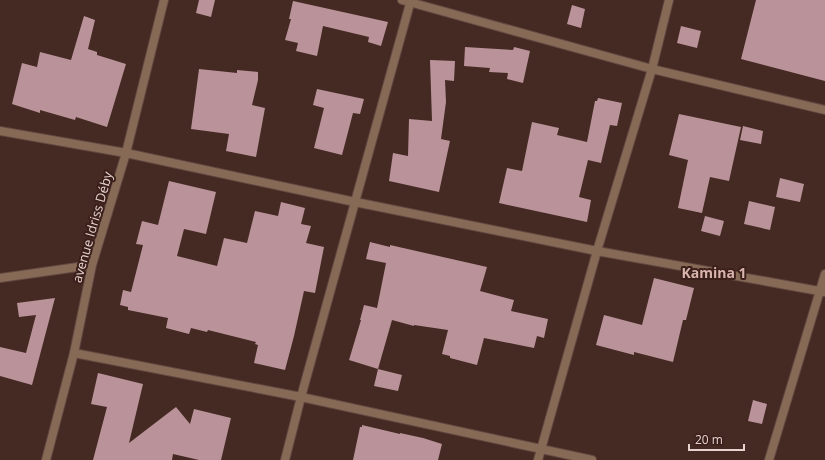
<svg xmlns="http://www.w3.org/2000/svg" width="825" height="460" font-family="'Open Sans',sans-serif">
  <style>
    .building { fill: #b99399 }
    .lines { fill: none; stroke-linecap: round; stroke-linejoin: round }
    .street-casing { stroke: #624842; stroke-width: 10 }
    .street { stroke: #876a56; stroke-width: 8 }
    .labels { text-anchor: middle; stroke-width: 4; stroke-linejoin: round; paint-order: stroke }
    .street-label { font-size: 13px; fill: #e6d3cf; stroke: #3b1f1a }
    .neighbourhood-label { font-size: 14px; font-weight: bold; fill: #d9b4ac; stroke: #3b1f1a }
  </style>
  <rect width="100%" height="100%" fill="#452923"/>
  <path class="building" d="M199,0H215L211,17L196,13Z
    M756,0H825V81L741,59Z
    M293,1L388,22L381,46L368,42L369,37L323,26L317,56L296,51L298,43L285,40L291,19H289Z
    M572,5L585,9L581,28L567,24Z
    M84,16L95,20L88,49L97,52V55L126,64L107,127L76,117L75,120L40,110V113L12,104L22,63L37,67L40,52L71,60Z
    M681,26L701,31L697,48L677,43Z
    M465,47L513,50L514,47L530,51L523,83L507,79L508,73L489,72L490,68L464,66Z
    M430,60L455,61L454,81L445,80L446,102L441,139L450,141L439,192L389,181L393,153L408,156L409,119L432,121Z
    M199,69L237,73V70L258,72V80L252,105L265,108L256,157L226,151L229,134L191,129Z
    M317,89L364,99L360,114L353,113L342,155L314,148L324,108L313,105Z
    M598,98L622,103L617,126L610,125L601,163L588,160L579,197L591,200L587,222L499,203L507,168L522,171L532,122L559,128L557,135L587,142L595,101H597Z
    M679,114L741,127L729,181L710,177L702,213L678,208L688,160L669,155Z
    M743,126L763,131L761,144L740,140Z
    M780,178L804,184L800,202L776,197Z
    M169,181L216,192L206,234L184,229L177,256L217,266L224,238L247,243L255,211L278,216L281,202L305,208L301,224L311,226L306,243L324,247L315,293L304,291L294,336L285,370L254,363L258,345L255,344L256,342L208,330L207,332L191,328L189,334L166,328L168,318L128,310V307L120,305L123,290L131,292L143,245L136,244L142,221L158,225Z
    M749,201L775,207L770,230L744,224Z
    M705,216L724,221L720,236L701,231Z
    M370,242L390,247V245L487,267L480,291L514,300L511,311L548,319L544,338L537,336L534,348L484,338L477,365L450,358V356L442,354L448,330L414,325V326L392,320L378,369L349,360L361,320H360L364,305L377,308L386,263L366,259Z
    M654,278L694,288L686,320H683L673,362L634,352V355L596,345L604,315L642,325Z
    M55,298L32,385L0,376V347L26,353L36,315L19,317L17,303Z
    M378,369L402,375L398,391L374,386Z
    M98,373L143,384L129,443L176,407L190,424L194,409L231,418L221,460H199L173,454L172,460H93L107,407L91,404Z
    M753,400L767,404L762,424L748,421Z
    M362,425L400,434V433L423,438L442,444L438,460H353L360,427H362Z"/>
  <g class="lines">
    <g class="street-casing">
      <path id="street" d="M402,0L652,69L825,110
        M0,131L126,153L355,202L597,251L825,292
        M0,278L92,265
        M74,353L301,397L592,460
        M46,460L74,353L92,265L126,153L164,0
        M285,460L301,397L411,0
        M538,460L597,251L652,69L669,0
        M769,460L825,274"/>
    </g>
    <use href="#street" class="street"/>
  </g>
  <g class="labels">
    <g class="street-label">
      <text transform="translate(92 227) rotate(-74)" y="5">avenue Idriss Déby</text>
    </g>
    <g class="neighbourhood-label">
      <text x="714" y="278">Kamina 1</text>
    </g>
  </g>
  <path d="M689 444v6h55v-6" fill="none" stroke="#e6d3cf" stroke-width="2"/>
  <text x="695" y="444" font-size="12" fill="#e6d3cf" stroke="#3b1f1a" stroke-width="3" paint-order="stroke">20 m</text>
</svg>
